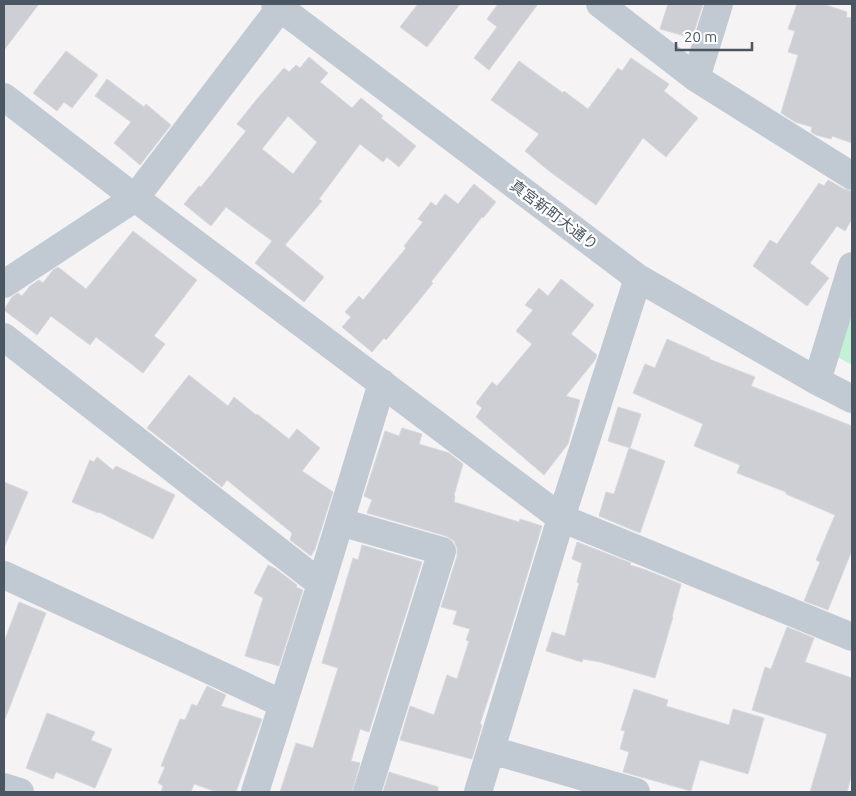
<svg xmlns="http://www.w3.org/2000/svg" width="856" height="796" font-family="Ubuntu,'Noto Sans JP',sans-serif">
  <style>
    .green { fill: #c3f1d5 }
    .building { fill: #cdcfd5; stroke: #d7d9de; fill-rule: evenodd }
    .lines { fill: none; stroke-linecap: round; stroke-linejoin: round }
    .minor { stroke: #c1cad2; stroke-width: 28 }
    .labels { text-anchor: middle; stroke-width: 4.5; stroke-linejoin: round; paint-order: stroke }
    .street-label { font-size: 15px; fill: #4a5661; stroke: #fff }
  </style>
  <rect width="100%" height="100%" fill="#f5f3f3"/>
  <path class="green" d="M852,289V365L832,354Z"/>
  <path class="building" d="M4,4H39L4,50Z
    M418,4H460L427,47L400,27Z
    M498,4H538L489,70L474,58L497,27L487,19Z
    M668,4H703L692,38L660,29Z
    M797,4H823L847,12L846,17L852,18V143L832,136L831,139L816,135L811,132L812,127L795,122L781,113L798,55L788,52L795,31L788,29Z
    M66,51L98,75L72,108L64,102L57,111L33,93Z
    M309,57L328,73L320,82L352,108L361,98L383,116L381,118L416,146L399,167L387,157L383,162L360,144L319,199L322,201L285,245L324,277L304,302L255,263L272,241L226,207L211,226L184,204L199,186L201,187L246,131L237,124L257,99L284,68L289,72L296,65L300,68ZM288,116L317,142L293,174L262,149Z
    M631,58L669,84L664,91L698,118L666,157L643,138L596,205L549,171L525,151L539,134L491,100L519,61L563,93L564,91L588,109L618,68L622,71Z
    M107,79L144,107L146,104L171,125L140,165L114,143L131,122L95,96Z
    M828,180L844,189L852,191V219L845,231L837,226L810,263L829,278L807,306L753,266L770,240L777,244L819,183L824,186Z
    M474,184L496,202L483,218L482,217L431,282L433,283L417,303L386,340L384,338L372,352L342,327L351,317L345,312L359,296L363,300L406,248L404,246L423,222L418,219L431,202L436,206L445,194L458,204Z
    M133,231L197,280L154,336L165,344L143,373L96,337L90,345L51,316L37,335L4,310L12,297L18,293L22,296L30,286L39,280L43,283L53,270L58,267L86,289Z
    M561,279L594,305L571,334L597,355L595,360L566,396L580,400L568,444L544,475L476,417L482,408L476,403L492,382L497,386L532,344L516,331L533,310L525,305L539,288L548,296Z
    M667,339L710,358L709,359L755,377L751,386L852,426V550L828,610L804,601L820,562L816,560L835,515L786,494V492L737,473L740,465L694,446L703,424L633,393L645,364L655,368Z
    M189,375L228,406L234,397L256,415L257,414L289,439L297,429L320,448L302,471L333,492L315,549L311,556L290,540L292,533L227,480L222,487L147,428Z
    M618,407L641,414L630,448L608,441Z
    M402,428L422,434L419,444L449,453L463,464L454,495L455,496L454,502L519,522L520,519L542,526L509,635L480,724L482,725L472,759L400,740L410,706L434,715L447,675L457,679L469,641L466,640L470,629L453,624L457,611L441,607L457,556V548L454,541L446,536L367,513L372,500L364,496L385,431L399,436Z
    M629,448L665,461L640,533L599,516L606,492L614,494Z
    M97,457L113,470L116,466L175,495L153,539L99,512L98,513L72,502L90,460L94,462Z
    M4,482L28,492L4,548Z
    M577,542L631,563L630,565L646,570L681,584L672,617H673L655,678L600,662L583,659L582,662L546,651L552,632L565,636L579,583L577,582L582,563L572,559Z
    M362,545L422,562L369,732L360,729L351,761L360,763L352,792H280L296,743L313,748L338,668L322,663L353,558L358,560Z
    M268,565L276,569L297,585L296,587L303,590L279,666L245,656L263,598L254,593Z
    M19,602L46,613L5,719H4V642Z
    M787,627L814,638L805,662L852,678V773L847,792H810L827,734L752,710L765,667L771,669Z
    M207,686L226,695L221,706L262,719L236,792H217L194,784L191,792H161L163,786L158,783L165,767L161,766L180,719L185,720L192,704L197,706Z
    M634,689L668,700L666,706L729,725L733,709L764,718L748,774L700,760L691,791L623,772L629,752L620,749L625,731L621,730Z
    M47,713L95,732L91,740L112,749L95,788L56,772L53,779L26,768Z
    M389,772L438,787V792H383Z"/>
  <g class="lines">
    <path class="minor" d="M275,4L638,278L817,381L852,399
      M600,4L696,78L852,176
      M696,78L719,4
      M4,97L135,198L561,518L852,637
      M4,284L135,198L280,8
      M4,337L321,584
      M817,381L852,266
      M340,522L442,551L367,792
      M4,575L283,704
      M491,750L636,792
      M4,787L20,792
      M255,792L321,584L382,383
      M478,792L561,518L638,278"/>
  </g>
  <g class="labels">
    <g class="street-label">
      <text transform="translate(554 215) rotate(37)" y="5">真宮新町大通り</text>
    </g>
  </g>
  <rect width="856" height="796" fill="none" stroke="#4a5661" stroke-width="10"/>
  <path d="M676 42v8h76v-8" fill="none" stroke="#4a5661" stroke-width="2.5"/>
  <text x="684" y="42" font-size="15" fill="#4a5661" stroke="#ffffff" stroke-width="4" paint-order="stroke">20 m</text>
</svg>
